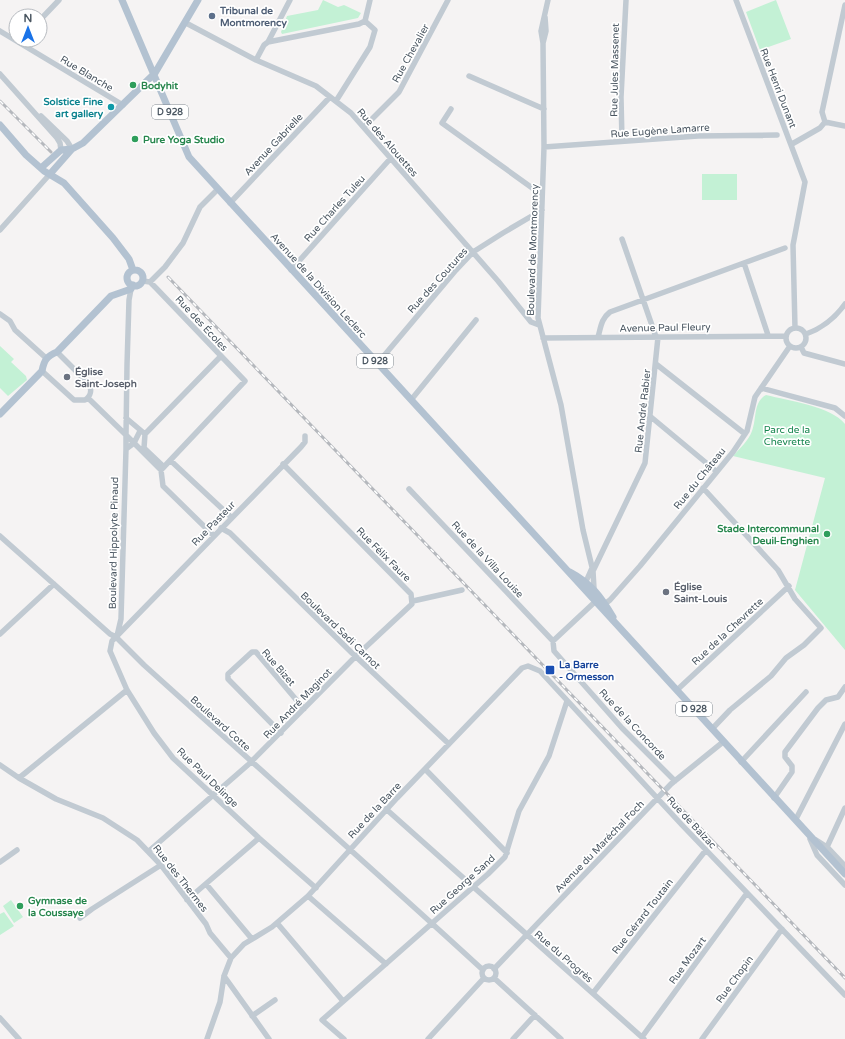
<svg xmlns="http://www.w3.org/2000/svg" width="845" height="1039" font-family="'Varela Round',sans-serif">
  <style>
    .green { fill: #c3f1d5 }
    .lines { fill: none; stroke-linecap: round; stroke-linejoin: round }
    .minor { stroke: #c1cad2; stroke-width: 5.5 }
    .major { stroke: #b3c2d1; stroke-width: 7 }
    .rail-casing { stroke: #b5b8bd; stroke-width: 3 }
    .rail { stroke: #fff; stroke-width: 1.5; stroke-dasharray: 4.5; stroke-linecap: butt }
    .service-dot { fill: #5c6f8a; stroke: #fff; stroke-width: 1.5 }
    .leisure-dot { fill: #2e9e5b; stroke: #fff; stroke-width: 1.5 }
    .culture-dot { fill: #0f9aa8; stroke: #fff; stroke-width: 1.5 }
    .worship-dot { fill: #6b7280; stroke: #fff; stroke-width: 1.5 }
    .transit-dot { fill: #1a4fb4; stroke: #fff; stroke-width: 1.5 }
    .labels { text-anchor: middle; stroke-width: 3.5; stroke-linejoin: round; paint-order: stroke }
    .shield { fill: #fff; stroke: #808990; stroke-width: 1 }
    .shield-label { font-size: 9px; font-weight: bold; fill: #4a5661 }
    .service-label { font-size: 10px; font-weight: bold; fill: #4e5e75; stroke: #fff; text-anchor: start }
    .street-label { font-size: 10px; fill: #4a5661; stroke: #fff }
    .leisure-label { font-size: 10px; font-weight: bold; fill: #27864d; stroke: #fff; text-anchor: start }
    .culture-label { font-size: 10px; font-weight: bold; fill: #0d838f; stroke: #fff; text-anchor: end }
    .worship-label { font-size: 10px; font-weight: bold; fill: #5b616d; stroke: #fff; text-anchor: start }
    .park-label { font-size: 10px; fill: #17864f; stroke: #fff }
    .transit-label { font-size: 10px; font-weight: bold; fill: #164399; stroke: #fff; text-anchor: start }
  </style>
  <rect width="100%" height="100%" fill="#f5f3f3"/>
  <path class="green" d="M323,0L338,7L344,5L361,13L358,18L282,34L281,32L287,16L318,10Z
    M776,0L791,39L760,50L746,12Z
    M702,174H737V200H702Z
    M0,346L14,359L11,362L26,376L27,380L8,396L0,388Z
    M766,395C789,401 831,406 845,424V650L795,590L825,478L733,456C740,448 749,440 752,431C757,418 753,402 766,395Z
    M11,900L23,917L14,923L3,906Z
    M4,912L14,926L0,935V914Z"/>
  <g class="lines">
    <path class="minor" d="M736,0L805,182L793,245L795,328
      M545,17L546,31L543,43L544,147L538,318L561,405L583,530L593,571L594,589
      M40,20L59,0
      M365,21L370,0
      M186,23L256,60L316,86L351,113L498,281L531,322L539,325
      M0,31L123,105
      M268,42L290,0
      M543,43L541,31L548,0
      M256,60L264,45L268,42L359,24L365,21
      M0,74L57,138L60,143L61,150
      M469,76L544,109
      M336,101L370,47L375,30L365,21
      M451,109L442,123L542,195
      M41,116L67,141L72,149
      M825,122L822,112L845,5
      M825,122L845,126
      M364,127L399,92L448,0
      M622,141L621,97L626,0
      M792,144L820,128L825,122
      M544,147L698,136L777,135
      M230,203L330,97
      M0,230L50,174
      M622,239L656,337
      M744,263L768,335
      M291,270L390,159
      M143,281L150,282L156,288L245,381L161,470
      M150,282L165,267L183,243L200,207L218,189
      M131,289L129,300L127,365L126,435L161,470L163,486L214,536
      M0,314L10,321L15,330L46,358
      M786 338a10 10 0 1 1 20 0a10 10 0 1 1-20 0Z
      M806,334C823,328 835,318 845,304
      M598,337C601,327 601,319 610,312L785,248
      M543,338L786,336
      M801,347L804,353L845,364
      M377,364L456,270L473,252L503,233L542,210
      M656,364L745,434
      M42,371L74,400H85C91,396 92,390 89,384L57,352
      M761,388L835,408L845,416
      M88,398L126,435V449
      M411,400L476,320
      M651,417L716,471
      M126,418L145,434L144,448L164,467
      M145,434L221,356
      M305,436V442L301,447L112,641L110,651L127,690L154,733L173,758L259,838L316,888
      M134,443L140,431
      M171,461L231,517
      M703,488L778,570L795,599L821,628L804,645L786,658L771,676L730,710L712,729
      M409,489L553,641
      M221,528L230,533L352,653L449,744
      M0,536L110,634L116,637L144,665C257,767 371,867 483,970
      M593,571L645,463L658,337
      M584,586L592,568
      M413,601L462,590
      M602,606L610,600L640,566L733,452L747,431L755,397L790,346
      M0,634L54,584
      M117,636L121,619L126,449L134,443
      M553,641L554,651L622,728L675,781
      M553,641L598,599
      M677,690L789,586
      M281,733L228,679V674L252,652H256L304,709
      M741,762L806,692
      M0,765L19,778L56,799L103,818L137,840L161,865L206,924L210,933L231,958
      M425,769L507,853
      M19,778L127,690
      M774,798L792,772V766L785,757V752L818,708L826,700L838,697L845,687
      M386,809L644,1039
      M796,819L845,724
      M810,839L817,855L845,885
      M816,840L827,847L845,866
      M827,847L845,808
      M149,851L249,764L355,657L412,604L411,594L283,464
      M0,862L17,850
      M206,884L252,939
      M308,896L386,964
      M187,900L259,838
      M80,918L92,909L161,865
      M277,923L343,1001
      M482 973a7 7 0 1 1 14 0a7 7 0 1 1-14 0Z
      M494,969L671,784L723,742
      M224,976L269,1039
      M494,978L561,1039
      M593,993L706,850
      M252,1016L275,1000
      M0,1018L19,1039
      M642,1037L747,893
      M207,1039L220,1002L224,976L231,958L244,944L272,927L308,896L397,798L522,668L528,666L540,671L682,825L845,995
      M344,1039L322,1020L488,874L505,857L519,811L549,756L567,701
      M428,1039L484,978
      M513,1039L535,1015
      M702,1039L782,929"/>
    <path class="major" d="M122,0L189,157L845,874
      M0,125L26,155L44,171L64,183L113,238L129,259L133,270
      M41,168L61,150L72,149L83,143L155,73L198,0
      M50,174L72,149
      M127 278a8 8 0 1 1 16 0a8 8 0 1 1-16 0Z
      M0,414L42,371C44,360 47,356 57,352L111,296L131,289L133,285
      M570,572C591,583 601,597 613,617"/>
    <g class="rail-casing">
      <path id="rail" d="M0,101L51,152
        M168,277L845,978"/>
    </g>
    <use href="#rail" class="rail"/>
  </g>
  <circle class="service-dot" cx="212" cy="16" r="4"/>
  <g class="leisure-dot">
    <circle cx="133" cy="85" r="4"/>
    <circle cx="135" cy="139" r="4"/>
    <circle cx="827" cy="534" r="4"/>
    <circle cx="20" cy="906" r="4"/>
  </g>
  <circle class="culture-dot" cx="111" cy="107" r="4"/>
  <g class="worship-dot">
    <circle cx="67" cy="377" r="4"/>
    <circle cx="666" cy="592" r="4"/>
  </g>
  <rect class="transit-dot" x="545" y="665" width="10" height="10" rx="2"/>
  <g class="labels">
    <g class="shield">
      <rect x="152" y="105" width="36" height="14" rx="3"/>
      <rect x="357" y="354" width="36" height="14" rx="3"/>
      <rect x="676" y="702" width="36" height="14" rx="3"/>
    </g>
    <g class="shield-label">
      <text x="170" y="115">D 928</text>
      <text x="375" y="364">D 928</text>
      <text x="694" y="712">D 928</text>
    </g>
    <g class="service-label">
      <text x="220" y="14">Tribunal de<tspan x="220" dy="12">Montmorency</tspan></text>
    </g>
    <g class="street-label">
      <text transform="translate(410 53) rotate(-61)" y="4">Rue Chevalier</text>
      <text transform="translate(614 70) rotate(-89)" y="4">Rue Jules Massenet</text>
      <text transform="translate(87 73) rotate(31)" y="4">Rue Blanche</text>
      <text transform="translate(779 88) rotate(69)" y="4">Rue Henri Dunant</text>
      <text transform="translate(660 130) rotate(-4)" y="4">Rue Eugène Lamarre</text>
      <text transform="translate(388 142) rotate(49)" y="4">Rue des Alouettes</text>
      <text transform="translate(273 144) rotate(-47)" y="4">Avenue Gabrielle</text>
      <text transform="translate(334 208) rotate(-48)" y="4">Rue Charles Tuleu</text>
      <text transform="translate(532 250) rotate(-88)" y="4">Boulevard de Montmorency</text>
      <text transform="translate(437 280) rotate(-48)" y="4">Rue des Coutures</text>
      <text transform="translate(319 285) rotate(48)" y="4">Avenue de la Division Leclerc</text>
      <text transform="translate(202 323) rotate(47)" y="4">Rue des Écoles</text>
      <text transform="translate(665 327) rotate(-1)" y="4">Avenue Paul Fleury</text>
      <text transform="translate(642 411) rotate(-84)" y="4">Rue André Rabier</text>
      <text transform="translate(699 478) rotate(-51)" y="4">Rue du Château</text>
      <text transform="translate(213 523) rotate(-46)" y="4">Rue Pasteur</text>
      <text transform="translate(113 543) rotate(-89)" y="4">Boulevard Hippolyte Pinaud</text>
      <text transform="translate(384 554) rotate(45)" y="4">Rue Félix Faure</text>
      <text transform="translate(488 559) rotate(47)" y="4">Rue de la Villa Louise</text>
      <text transform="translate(341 630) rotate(44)" y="4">Boulevard Sadi Carnot</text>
      <text transform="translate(727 631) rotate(-43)" y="4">Rue de la Chevrette</text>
      <text transform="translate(279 667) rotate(49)" y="4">Rue Bizet</text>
      <text transform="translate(297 703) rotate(-46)" y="4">Rue André Maginot</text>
      <text transform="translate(221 723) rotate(42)" y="4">Boulevard Cotte</text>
      <text transform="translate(633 724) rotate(47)" y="4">Rue de la Concorde</text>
      <text transform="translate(208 777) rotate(44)" y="4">Rue Paul Delinge</text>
      <text transform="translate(374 810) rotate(-47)" y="4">Rue de la Barre</text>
      <text transform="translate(692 822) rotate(47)" y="4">Rue de Balzac</text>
      <text transform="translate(599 846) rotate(-46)" y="4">Avenue du Maréchal Foch</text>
      <text transform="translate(181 878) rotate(52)" y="4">Rue des Thermes</text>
      <text transform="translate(462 884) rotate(-42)" y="4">Rue George Sand</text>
      <text transform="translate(642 916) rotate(-52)" y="4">Rue Gérard Toutain</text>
      <text transform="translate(564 956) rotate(41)" y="4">Rue du Progrès</text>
      <text transform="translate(687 960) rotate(-54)" y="4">Rue Mozart</text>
      <text transform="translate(734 979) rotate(-54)" y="4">Rue Chopin</text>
    </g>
    <g class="leisure-label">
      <text x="141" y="89">Bodyhit</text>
      <text x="143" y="143">Pure Yoga Studio</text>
      <text x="819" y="532" text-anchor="end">Stade Intercommunal<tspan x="819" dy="12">Deuil-Enghien</tspan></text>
      <text x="28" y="904">Gymnase de<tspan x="28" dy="12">la Coussaye</tspan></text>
    </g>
    <g class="culture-label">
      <text x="103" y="105">Solstice Fine<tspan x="103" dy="12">art gallery</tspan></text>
    </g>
    <g class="worship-label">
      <text x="75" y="375">Église<tspan x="75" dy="12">Saint-Joseph</tspan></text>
      <text x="674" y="590">Église<tspan x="674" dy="12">Saint-Louis</tspan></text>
    </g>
    <g class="park-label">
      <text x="787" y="433">Parc de la<tspan x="787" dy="12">Chevrette</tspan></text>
    </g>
    <g class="transit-label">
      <text x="559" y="668">La Barre<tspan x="559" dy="12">- Ormesson</tspan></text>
    </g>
  </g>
  <g transform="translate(28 28)"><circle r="19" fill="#ffffff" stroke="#b7bbc0"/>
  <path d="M0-3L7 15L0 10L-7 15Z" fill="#1a73e8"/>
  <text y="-6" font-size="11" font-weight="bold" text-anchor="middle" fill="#4a5661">N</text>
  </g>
</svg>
